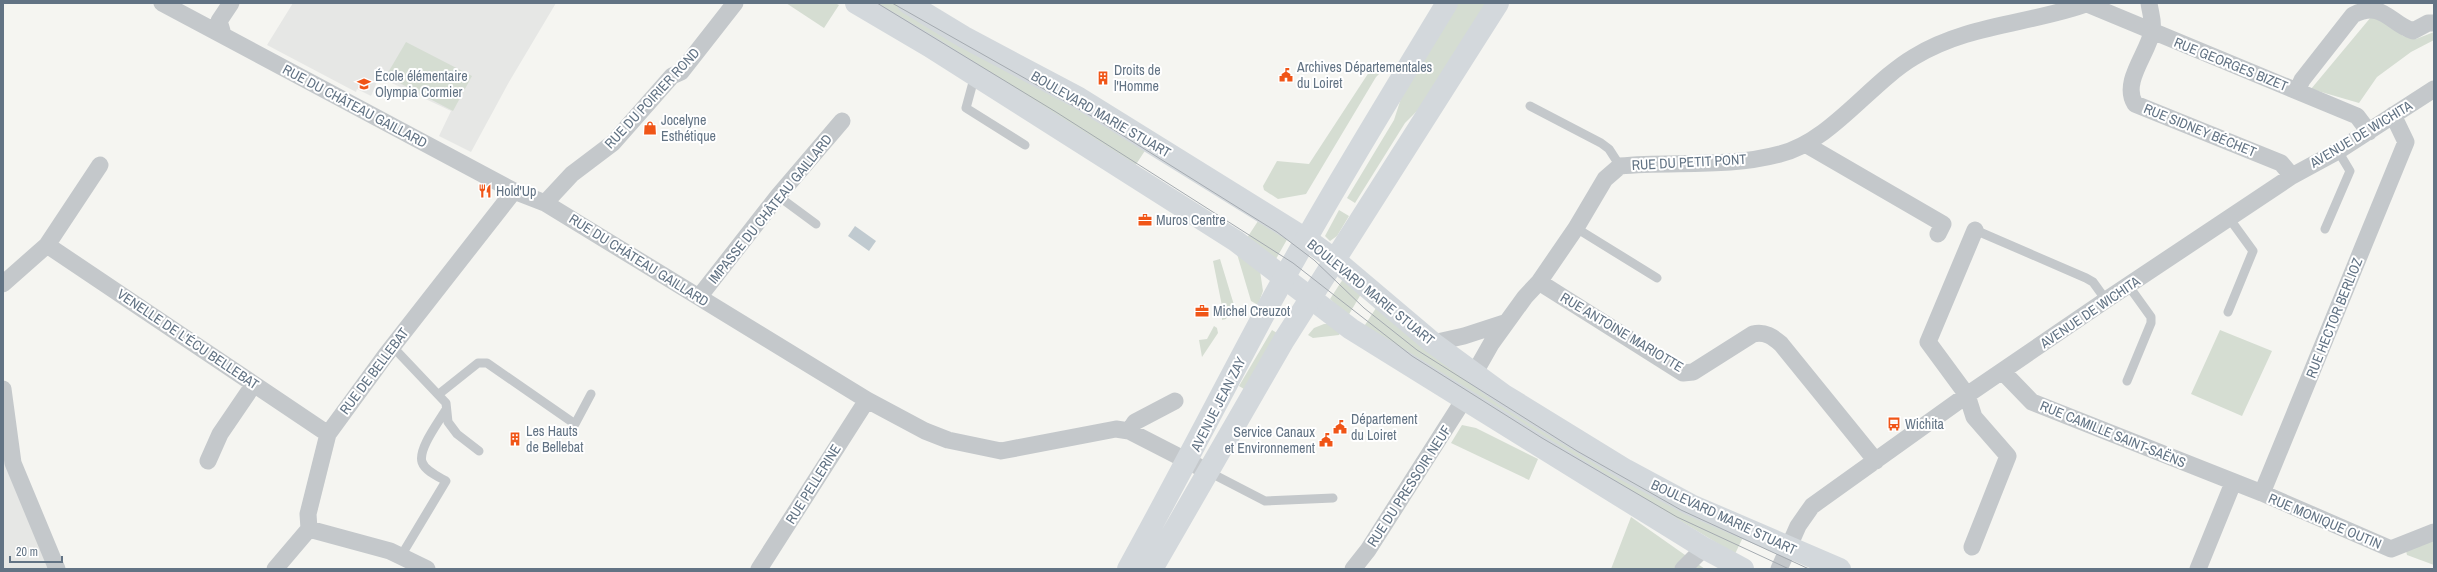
<svg xmlns="http://www.w3.org/2000/svg" width="2437" height="572" font-family="'Archivo Narrow',sans-serif">
  <style>
    .built { fill: #e6e7e5 }
    .green { fill: #d5ddd2 }
    .water { fill: #c0cad0 }
    .lines { fill: none; stroke-linecap: round; stroke-linejoin: round }
    .service { stroke: #c4c8cb; stroke-width: 9 }
    .minor { stroke: #c4c8cb; stroke-width: 17 }
    .secondary { stroke: #d3d8dc; stroke-width: 22 }
    .primary { stroke: #d3d8dc; stroke-width: 22 }
    .tram { stroke: #a4aab0; stroke-width: 1 }
    .labels { text-anchor: middle; stroke-width: 4; stroke-linejoin: round; paint-order: stroke }
    .street-label { font-size: 14px; fill: #627384; stroke: #fff }
    .poi-label { font-size: 14px; fill: #627384; stroke: #fff; text-anchor: start }
  </style>
  <rect width="100%" height="100%" fill="#f5f5f1"/>
  <path class="built" d="M293,3H556L509,82L471,152L439,136L451,111L379,77L371,96L357,89L356,92L267,45Z
    M3,456L53,569H3Z"/>
  <path class="green" d="M786,3H835L839,5L824,28Z
    M868,3H900L1148,146L1135,166Z
    M1455,3H1489L1429,99L1405,123L1355,203L1347,198L1394,120L1405,86Z
    M2371,17L2389,23L2403,36L2416,39L2434,32V40L2411,52L2377,77L2359,103L2311,89Z
    M406,42L472,76L453,111L386,76Z
    M1373,66L1382,71L1376,77L1306,194L1278,199L1264,190L1263,186L1277,161L1309,164Z
    M1339,210L1349,216L1337,236L1330,241L1325,236Z
    M1260,218L1289,236L1276,259L1245,241Z
    M1237,254L1260,271L1263,291L1258,305L1251,301Z
    M1220,259L1234,305L1226,319L1222,320V306L1213,261Z
    M1343,279L1361,294L1348,316L1330,299Z
    M1376,308L1745,533L1735,554L1363,328Z
    M1324,324H1331L1342,330L1339,335L1313,338L1308,335L1314,328Z
    M1214,326L1217,328L1218,333L1202,357L1199,340L1207,339Z
    M1272,330L1277,333L1244,389L1239,386Z
    M2220,330L2272,351L2242,416L2191,394Z
    M1462,425L1476,428L1538,459L1529,480L1451,443Z
    M1631,517L1705,569H1611Z
    M2434,539V565L2407,555L2406,551Z"/>
  <path class="water" d="M855,226L876,241L869,251L848,236Z"/>
  <g class="lines">
    <path class="service" d="M975,75L966,108L1025,145
      M1530,106L1601,143L1609,149L1620,166
      M778,196L816,224
      M1576,228L1657,278
      M2325,229L2350,171L2338,151
      M1975,230L2086,278L2093,282L2106,300
      M2228,312L2253,251L2229,218
      M392,346L446,403L448,422L457,434L479,451
      M2127,381L2151,323V317L2128,285
      M439,394L478,363H487L575,424L591,394
      M1207,471L1265,501L1333,498
      M401,556L446,481C439,477 425,471 422,462C418,449 438,423 445,411"/>
    <path class="minor" d="M162,3L514,191L545,203L867,400L925,431L948,440L1001,451L1116,429L1129,431L1207,471
      M2149,3C2150,12 2154,21 2152,31C2149,52 2121,82 2135,104L2281,163L2292,176
      M2087,4L2357,116L2369,132
      M220,34L222,31L219,21L231,3
      M2297,91L2302,80L2353,15C2383,0 2389,23 2413,31L2428,23H2434
      M1805,144L1943,224L1938,234
      M545,203L572,174L613,143L672,76L681,72L735,3
      M47,245L328,434
      M1539,282L1683,373L1693,372L1753,334C1765,331 1773,337 1781,344L1876,461
      M3,284L47,245L100,165
      M699,297L778,196L842,121
      M1433,343L1464,336L1507,322
      M2003,372L2032,402L2262,493L2391,549L2434,532
      M1474,374L1491,344L1525,297L1539,282L1576,228L1605,179L1620,166C1673,161 1729,168 1780,154C1830,142 1870,83 1914,57C1968,24 2031,24 2089,3
      M3,389L13,463L57,569
      M1129,431L1135,422L1175,401
      M208,461L220,434L254,384
      M2262,493L2406,142L2393,115
      M309,529L390,551L427,569
      M1972,547L2008,456L1974,417L1967,395L1928,342L1975,230
      M275,569L309,529L308,514L328,434L385,356L514,191
      M759,569L867,400
      M1353,569L1368,550L1463,401
      M1683,569L1704,548
      M1779,569L1798,526L1812,506L1967,395L2106,300L2292,176L2338,151L2434,89
      M2198,569L2233,483"/>
    <path class="secondary" d="M856,3L929,46L1236,241L1351,329L1704,548L1743,569
      M908,3L964,37L1079,98L1306,239L1335,260L1433,343L1504,395L1626,470L1691,505L1840,569"/>
    <path class="primary" d="M1128,569C1174,486 1217,402 1262,318C1320,211 1384,107 1447,3
      M1152,569L1284,340L1498,3"/>
    <path class="tram" d="M877,3L1056,112L1293,263L1412,356L1542,438L1677,517L1789,569
      M892,3L1095,118L1277,232L1314,260L1364,308L1417,350L1577,451L1681,510L1809,569"/>
  </g>
  <defs>
    <g id="civic-bare" transform="scale(1.08)"><path d="M-.6-6.5H3V-4.5H.6V-3L4-1V1h2V6H-6V1h2V-1L-.6-3ZM-1.2 2.5V6h2.4V2.5Z" fill="#f05517" stroke="#fff" stroke-width="2.5" paint-order="stroke"/></g>
    <g id="building-bare" transform="scale(1.08)"><path d="M-4-6H4V6H1V3H-1V6H-4ZM-2.5-4.3h1.7v1.8h-1.7ZM.8-4.3h1.7v1.8H.8ZM-2.5-1h1.7V.8h-1.7ZM.8-1h1.7V.8H.8Z" fill="#f05517" stroke="#fff" stroke-width="2.5" paint-order="stroke"/></g>
    <g id="school-bare" transform="scale(1.08)"><path d="M0-5L7-2L0 1L-7-2ZM-4 1L0 2.5L4 1V4Q0 6-4 4Z" fill="#f05517" stroke="#fff" stroke-width="2.5" paint-order="stroke"/></g>
    <g id="shop-bare" transform="scale(1.08)"><path d="M-5-2.5h2.3a2.7 3.5 0 0 1 5.4 0H5L5.5 6h-11ZM-1.5-2.5h3a1.5 2.3 0 0 0-3 0Z" fill="#f05517" stroke="#fff" stroke-width="2.5" paint-order="stroke"/></g>
    <g id="restaurant-bare" transform="scale(1.08)"><path d="M-5-6h1v4h1v-4h1v4h1v-4h1v5L-1.5 .5V6h-2V.5L-5-1ZM5-6V6H3V1.5H1.5Q1.5-4 5-6Z" fill="#f05517" stroke="#fff" stroke-width="2.5" paint-order="stroke"/></g>
    <g id="office-bare" transform="scale(1.08)"><path d="M-6-3h4V-5.5h4V-3h4V5H-6ZM-1-4.5V-3h2v-1.5ZM-6 0V1H6V0Z" fill="#f05517" stroke="#fff" stroke-width="2.5" paint-order="stroke"/></g>
    <g id="bus-bare" transform="scale(1.08)"><path d="M-5-6H5V4H4V6H2V4H-2V6H-4V4H-5ZM-3.5-4V0h7V-4ZM-3.5 1.2v1.5H-2V1.2ZM2 1.2v1.5H3.5V1.2Z" fill="#f05517" stroke="#fff" stroke-width="2.5" paint-order="stroke"/></g>
  </defs>
  <g fill-rule="evenodd">
    <use href="#civic-bare" x="1286" y="75"/>
    <use href="#building-bare" x="1103" y="78"/>
    <use href="#school-bare" x="364" y="84"/>
    <use href="#shop-bare" x="650" y="128"/>
    <use href="#restaurant-bare" x="485" y="191"/>
    <use href="#office-bare" x="1145" y="220"/>
    <use href="#office-bare" x="1202" y="311"/>
    <use href="#bus-bare" x="1894" y="424"/>
    <use href="#civic-bare" x="1340" y="427"/>
    <use href="#building-bare" x="515" y="439"/>
    <use href="#civic-bare" x="1326" y="440"/>
  </g>
  <g class="labels">
    <g class="street-label">
      <text transform="translate(2231 64) rotate(22)" y="5">RUE GEORGES BIZET</text>
      <text transform="translate(652 98) rotate(-47)" y="5">RUE DU POIRIER ROND</text>
      <text transform="translate(355 106) rotate(28)" y="5">RUE DU CHÂTEAU GAILLARD</text>
      <text transform="translate(1101 114) rotate(30)" y="5">BOULEVARD MARIE STUART</text>
      <text transform="translate(2200 130) rotate(22)" y="5">RUE SIDNEY BÉCHET</text>
      <text transform="translate(2361 134) rotate(-31)" y="5">AVENUE DE WICHITA</text>
      <text transform="translate(1689 162) rotate(-3)" y="5">RUE DU PETIT PONT</text>
      <text transform="translate(770 209) rotate(-51)" y="5">IMPASSE DU CHÂTEAU GAILLARD</text>
      <text transform="translate(639 260) rotate(32)" y="5">RUE DU CHÂTEAU GAILLARD</text>
      <text transform="translate(1371 292) rotate(39)" y="5">BOULEVARD MARIE STUART</text>
      <text transform="translate(2090 312) rotate(-34)" y="5">AVENUE DE WICHITA</text>
      <text transform="translate(2334 318) rotate(-68)" y="5">RUE HECTOR BERLIOZ</text>
      <text transform="translate(1622 332) rotate(31)" y="5">RUE ANTOINE MARIOTTE</text>
      <text transform="translate(188 339) rotate(34)" y="5">VENELLE DE L'ÉCU BELLEBAT</text>
      <text transform="translate(374 371) rotate(-53)" y="5">RUE DE BELLEBAT</text>
      <text transform="translate(1218 404) rotate(-63)" y="5">AVENUE JEAN ZAY</text>
      <text transform="translate(2113 434) rotate(22)" y="5">RUE CAMILLE SAINT-SAËNS</text>
      <text transform="translate(813 484) rotate(-58)" y="5">RUE PELLERINE</text>
      <text transform="translate(1409 486) rotate(-57)" y="5">RUE DU PRESSOIR NEUF</text>
      <text transform="translate(1724 517) rotate(25)" y="5">BOULEVARD MARIE STUART</text>
      <text transform="translate(2325 521) rotate(23)" y="5">RUE MONIQUE OUTIN</text>
    </g>
    <g class="poi-label">
      <text x="1297" y="72">Archives Départementales<tspan x="1297" dy="16">du Loiret</tspan></text>
      <text x="1114" y="75">Droits de<tspan x="1114" dy="16">l'Homme</tspan></text>
      <text x="375" y="81">École élémentaire<tspan x="375" dy="16">Olympia Cormier</tspan></text>
      <text x="661" y="125">Jocelyne<tspan x="661" dy="16">Esthétique</tspan></text>
      <text x="496" y="196">Hold'Up</text>
      <text x="1156" y="225">Muros Centre</text>
      <text x="1213" y="316">Michel Creuzot</text>
      <text x="1351" y="424">Département<tspan x="1351" dy="16">du Loiret</tspan></text>
      <text x="1905" y="429">Wichita</text>
      <text x="526" y="436">Les Hauts<tspan x="526" dy="16">de Bellebat</tspan></text>
      <text x="1315" y="437" text-anchor="end">Service Canaux<tspan x="1315" dy="16">et Environnement</tspan></text>
    </g>
  </g>
  <rect width="2437" height="572" fill="none" stroke="#627384" stroke-width="8"/>
  <path d="M10 556v6h52v-6" fill="none" stroke="#627384" stroke-width="2"/>
  <text x="16" y="556" font-size="12" fill="#627384" stroke="#ffffff" stroke-width="3" paint-order="stroke">20 m</text>
</svg>
